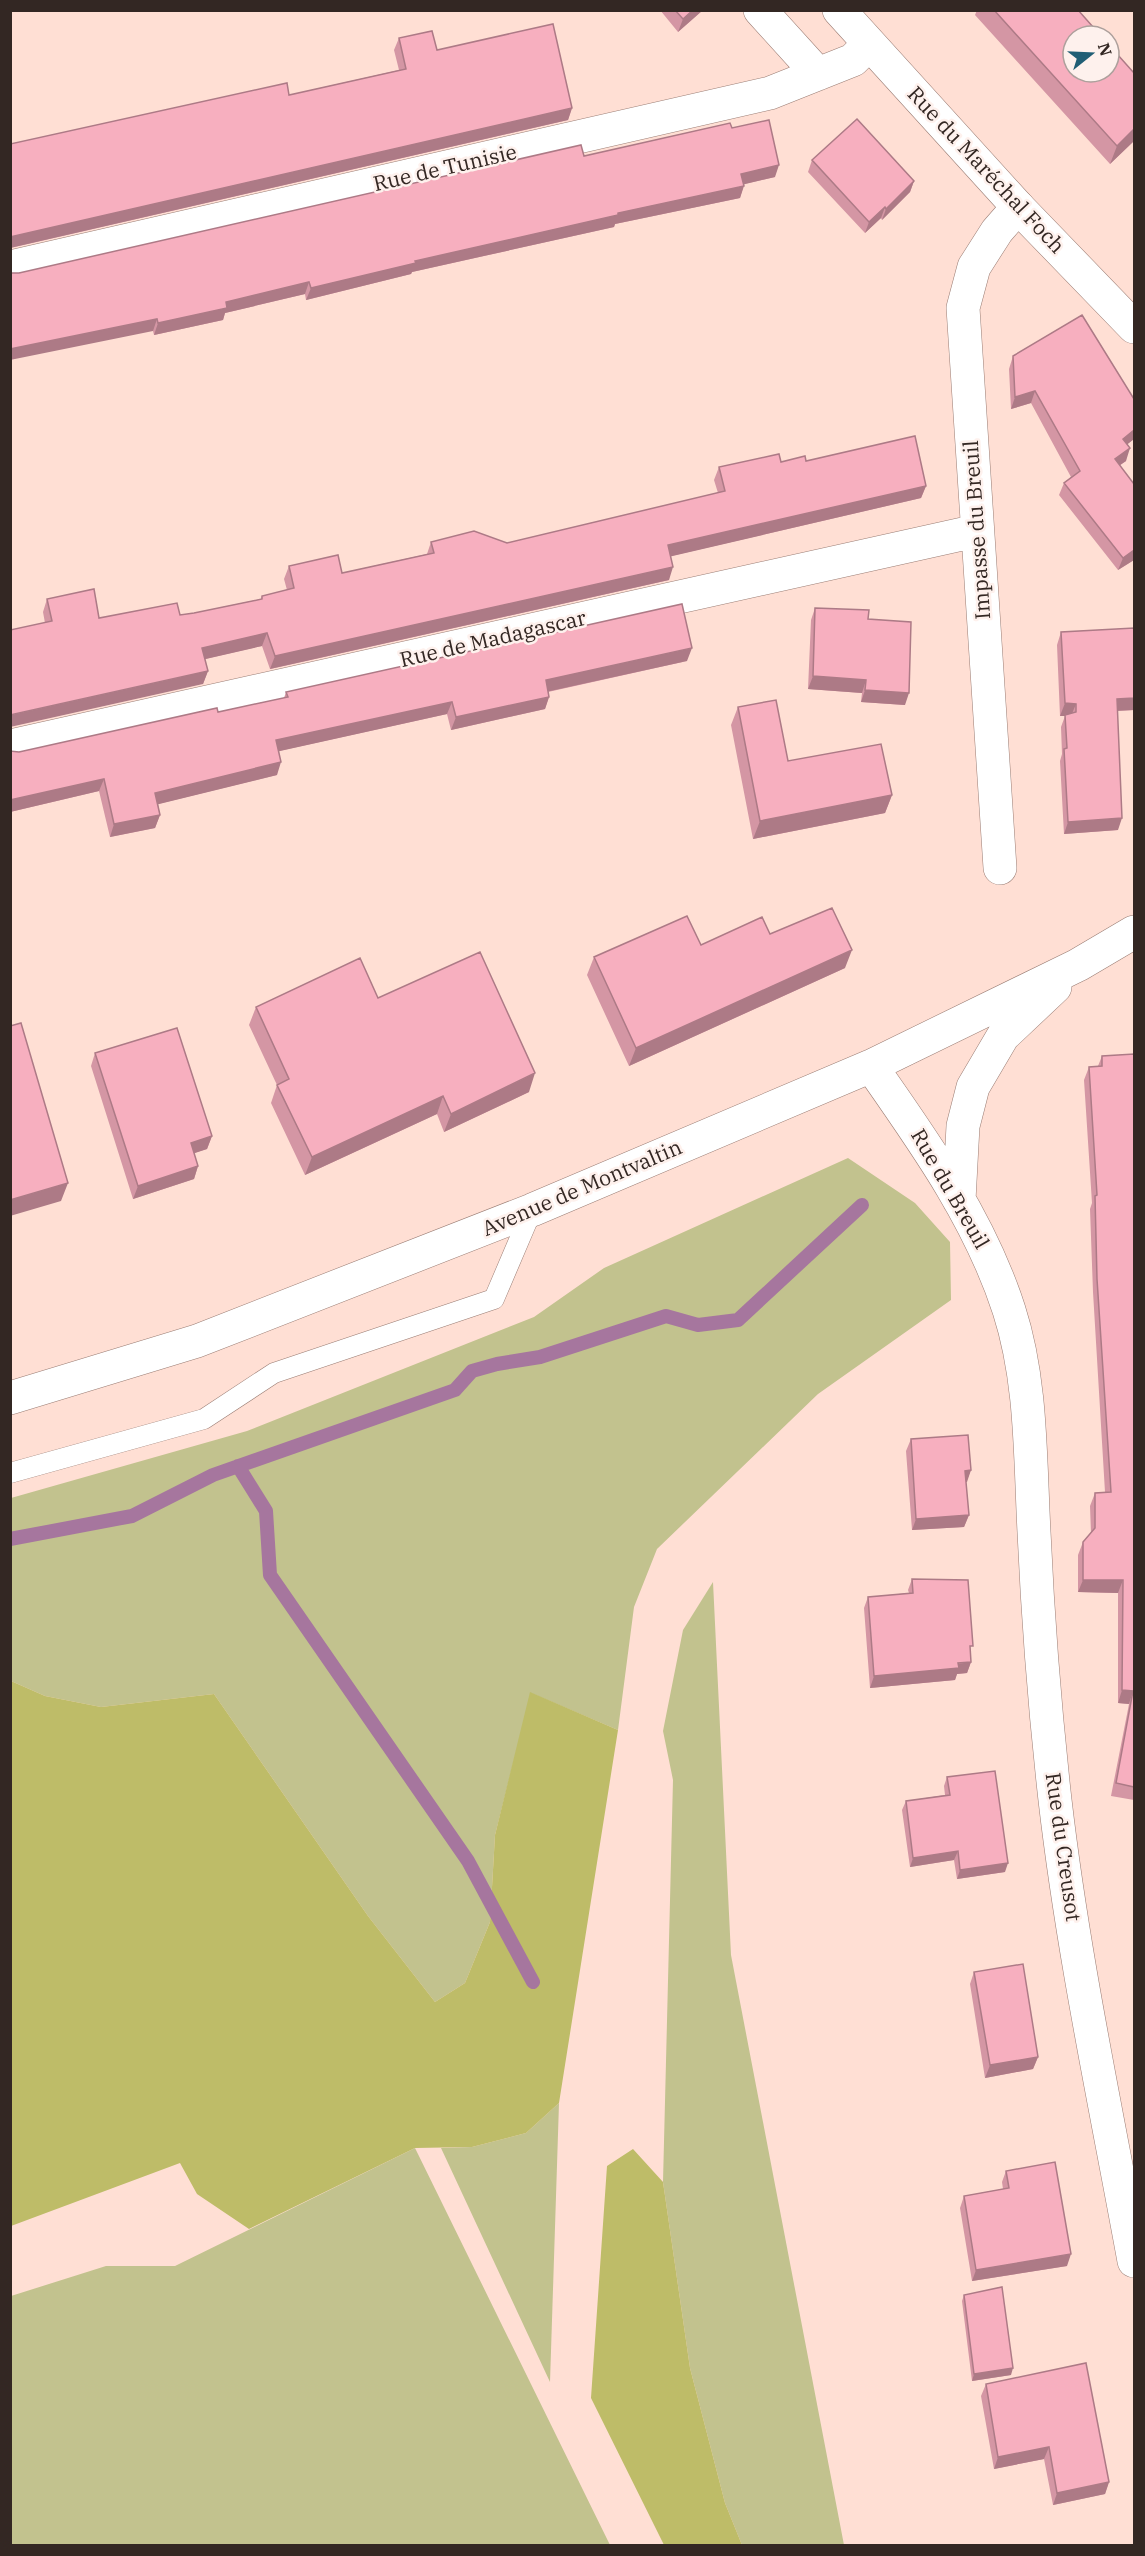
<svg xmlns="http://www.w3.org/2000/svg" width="1145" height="2556" font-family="'IBM Plex Serif',serif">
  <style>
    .green { fill: #c2c28e }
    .forest { fill: #bebc68 }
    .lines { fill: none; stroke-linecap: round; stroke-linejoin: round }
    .stream { stroke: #a6769e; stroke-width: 14 }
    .service-casing { stroke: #9a7d74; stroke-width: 21 }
    .minor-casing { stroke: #9a7d74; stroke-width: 34 }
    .tertiary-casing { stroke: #9a7d74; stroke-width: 34 }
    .secondary-casing { stroke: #9a7d74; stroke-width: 34 }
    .service { stroke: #fff; stroke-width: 20 }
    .minor { stroke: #fff; stroke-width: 33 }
    .tertiary { stroke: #fff; stroke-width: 33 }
    .secondary { stroke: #fff; stroke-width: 33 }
    .wall { fill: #d496a4 }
    .shaded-wall { fill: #ad7a86 }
    .building { fill: #f7afbf; stroke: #ad7a86; stroke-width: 1.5 }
    .labels { text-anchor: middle; stroke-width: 5; stroke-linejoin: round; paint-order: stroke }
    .street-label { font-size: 21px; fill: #332723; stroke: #fef1ed }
  </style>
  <rect width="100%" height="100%" fill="#ffdfd4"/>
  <path class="green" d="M848,1158L915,1203L950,1242L951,1300L818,1394L657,1549L634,1607L618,1730L531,1693L495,1835L490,1922L465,1983L435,2002L368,1916L214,1694L101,1707L45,1696L11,1681V1498L247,1431L534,1317L604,1268Z
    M713,1582L731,1955L844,2545H742L725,2503L690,2368L663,2182L673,1780L663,1731L683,1630Z
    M559,2103L550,2382L441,2148L472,2147L526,2133Z
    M415,2148L610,2545L11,2546V2296L106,2266H175Z"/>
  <path class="forest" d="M11,1681L45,1696L101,1707L214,1694L368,1916L435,2002L465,1983L490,1922L495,1835L530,1692L618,1730L559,2103L526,2133L472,2147L415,2148L249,2229L197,2194L180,2163L11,2226Z
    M633,2149L663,2182L690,2368L725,2503L742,2545H664L591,2398L607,2166Z"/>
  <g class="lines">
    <path class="stream" d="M238,1466L266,1511L270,1575L468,1861L533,1982
      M10,1539L132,1516L213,1475L455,1390L472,1371L497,1364L540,1357L666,1316L698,1325L738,1320L862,1205"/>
    <g class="service-casing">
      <path id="service" d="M10,1473L204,1419L274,1373L494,1299L532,1210"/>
    </g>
    <g class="minor-casing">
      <path id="minor" d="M760,10L818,74
        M10,267L770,93L853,60L869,44
        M10,746L976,531
        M1000,868L963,308L974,267L997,231L1018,207"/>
    </g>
    <g class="tertiary-casing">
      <path id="tertiary" d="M871,1066C925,1143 980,1220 1009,1310C1032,1381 1030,1458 1034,1532C1038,1621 1045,1711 1055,1800C1073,1955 1106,2108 1134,2261
        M959,1200L963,1126L973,1087L1003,1036L1055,987
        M10,1398L197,1341L532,1210L871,1066L1078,965L1134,932"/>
    </g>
    <g class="secondary-casing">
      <path id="secondary" d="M839,10L1018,207L1134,327"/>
    </g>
    <use href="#service" class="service"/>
    <use href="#minor" class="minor"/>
    <use href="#tertiary" class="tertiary"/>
    <use href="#secondary" class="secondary"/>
  </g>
  <path class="wall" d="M660,10H703L678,32Z
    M977,10H1078L1134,73V141L1110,164L975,15Z
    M399,38L437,50L572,108L568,120L10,248V144L289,95L399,70L394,50Z
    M732,128L775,177L744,184L740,198L615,224L614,227L412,272L411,274L306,300L305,294L225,313L223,320L154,335L153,331L19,273L584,156Z
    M812,160L914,181L910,192L882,220L881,218L865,233L808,172Z
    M1013,356L1134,399V439L1127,444L1126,461L1120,465L1134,560L1118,570L1059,495L1064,483L1071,477L1031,403L1011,409L1009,369Z
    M806,461L926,486L921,498L671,556L669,580L270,669L262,646L205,659L208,671L203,684L45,623L43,612L47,599L99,618L180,615L194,613L261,599L262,596L287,590L284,579L289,566L342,573L427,554L431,542L507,543L718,493L714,480L719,467L781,462Z
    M815,608L868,619L905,705L861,702L862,693L808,689L811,620Z
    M1134,628V710L1117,711L1118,830L1064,834L1060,761L1062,754L1061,727L1065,716H1060L1057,645L1061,632Z
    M687,661L548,692L549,697L545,709L451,730L447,714L279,751L277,775L158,804L160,815L155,828L110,837L99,791L10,812V751L19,752L218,712L284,698L286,692Z
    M738,707L788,761L892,795L885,813L753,839L731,725Z
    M770,934L845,968L629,1066L587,975L594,957L701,945Z
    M378,998L529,1092L444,1132L437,1114L305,1175L271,1103L277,1085L249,1025L256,1007Z
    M95,1053L212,1136L207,1149L194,1153L198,1166L194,1179L133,1199L91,1066Z
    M1134,1054V1800L1111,1796L1129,1704L1118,1703V1593L1078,1592V1555L1083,1542L1091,1533L1090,1506L1095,1493L1105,1492L1093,1292L1090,1209L1092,1203L1084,1080L1089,1067L1098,1066L1102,1056Z
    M911,1439L971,1470L966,1482L969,1515L964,1527L912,1530L906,1451Z
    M912,1579L970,1653L971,1662L967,1673L957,1674L955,1680L870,1688L864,1608L868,1597L909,1593L908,1590Z
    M947,1777L1005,1872L957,1879L954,1860L910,1867L902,1810L906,1801L945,1795L944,1786Z
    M974,1972L1038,2057L1033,2069L985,2078L970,1984Z
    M1006,2171L1067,2266L972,2281L960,2208L964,2196L1003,2189L1002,2182Z
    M964,2295L1011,2375L972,2381L962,2301Z
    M986,2384L1109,2482L1105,2494L1053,2505L1044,2459L994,2469L981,2396Z"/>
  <path class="shaded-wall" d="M693,10H703L678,32L683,19Z
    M572,108L568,120L10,248V237Z
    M1134,129V141L1110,164L1117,146Z
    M779,165L775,177L737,186L741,174Z
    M914,181L910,192L882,220L886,209Z
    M744,186L740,198L615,224L614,227L412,272L411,274L306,300L311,288L415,261L618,213Z
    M885,207L881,218L865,233L869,222Z
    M309,282L305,294L225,313L223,320L154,335L158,323L226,302Z
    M157,319L153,331L10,360V349Z
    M1035,391L1031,403L1011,409L1015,397Z
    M1134,430V439L1119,451L1123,439Z
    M1130,448L1126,461L1110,472L1115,459Z
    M926,486L921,498L664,558L668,545Z
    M1134,550V560L1118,570L1123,558Z
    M673,567L669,580L270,669L275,656Z
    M267,633L262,646L197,661L202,648Z
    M692,648L687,661L541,693L546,680Z
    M208,671L203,684L10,727L11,715Z
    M813,676L866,680L862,693L808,689Z
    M865,690L909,693L905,705L861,702Z
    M549,697L545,709L451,730L456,717Z
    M1134,698V710L1112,711L1117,699Z
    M452,702L447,714L271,753L276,740Z
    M1065,703L1076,704L1071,716H1060Z
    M281,762L277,775L151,806L155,793Z
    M104,779L99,791L10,812V800Z
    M892,795L885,813L753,839L760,821Z
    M160,815L155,828L110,837L114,824Z
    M1122,818L1118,830L1064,834L1068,822Z
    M852,950L845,968L629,1066L636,1048Z
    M535,1073L529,1092L444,1132L451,1114Z
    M443,1096L437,1114L305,1175L312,1157Z
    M212,1136L207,1149L186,1156L191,1143Z
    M198,1166L194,1179L133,1199L138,1186Z
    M68,1183L61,1201L10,1216V1200Z
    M971,1470L967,1482H961L965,1471Z
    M969,1515L964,1527L912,1530L916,1519Z
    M1083,1580H1123L1118,1593L1078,1592Z
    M971,1662L967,1673L957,1674L955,1680L870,1688L874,1676Z
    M1122,1690L1133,1691L1129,1704L1118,1703Z
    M958,1851L954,1860L910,1867L913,1858Z
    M1008,1863L1005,1872L957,1879L960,1870Z
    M1038,2057L1033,2069L985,2078L990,2065Z
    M1071,2254L1067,2266L972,2281L976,2270Z
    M1013,2368L1011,2375L972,2381L974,2374Z
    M1049,2447L1044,2459L994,2469L998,2457Z
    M1109,2482L1105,2494L1053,2505L1057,2493Z"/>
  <path class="building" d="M675,10H693L683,19Z
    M994,10H1078L1101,36H1073V72H1109V45L1134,73V129L1117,146Z
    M553,24L572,108L10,237V144L287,83L289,95L406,69L399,38L432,31L437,50Z
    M857,119L914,181L886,209L885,207L869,222L812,160Z
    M769,120L779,165L741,174L744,186L618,213V215L415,261L416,263L311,288L309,282L226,302L227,308L158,323L157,319L10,349V273H19L581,145L584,156L730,123L732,128Z
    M1082,315L1134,399V430L1123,439L1130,448L1115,459L1134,484V550L1123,558L1064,483L1080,471L1035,391L1015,397L1013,356Z
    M915,436L926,486L668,545L673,567L275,656L267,633L202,648L208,671L10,715V630L52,621L47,599L94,589L99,618L177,603L180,615L194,613L262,599V596L294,588L289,566L338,555L342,573L434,553L431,542L474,531L507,543L725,491L719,467L779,454L781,462L805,456L806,461Z
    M682,604L692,648L546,680L549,697L456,717L452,702L276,740L281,762L155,793L160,815L114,824L104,779L10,800V751L19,752L217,708L218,712L288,697L286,692Z
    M815,608L869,610L868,619L911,622L909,693L865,690L866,680L813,676Z
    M1134,628V698L1117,699L1122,818L1068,822L1064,749L1067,748L1065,715L1076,712V704L1065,703L1061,632Z
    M776,700L788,761L881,744L892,795L760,821L738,707Z
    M832,908L852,950L636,1048L594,957L687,916L701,945L762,917L770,934Z
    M480,952L535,1073L451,1114L443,1096L312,1157L277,1085L289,1079L256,1007L360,958L378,998Z
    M21,1023L68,1183L10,1200V1026Z
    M177,1028L212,1136L191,1143L198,1166L138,1186L95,1053Z
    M1134,1054V1787L1116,1783L1133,1691L1122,1690L1123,1580H1083V1542L1095,1528V1493L1111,1492L1097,1279L1095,1196L1097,1195L1089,1067L1102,1066V1056Z
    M968,1435L971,1470L965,1471L969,1515L916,1519L911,1439Z
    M912,1579L968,1580L973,1646H970L971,1662L958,1663L959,1668L874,1676L868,1597L913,1593Z
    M995,1771L1008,1863L960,1870L958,1851L913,1858L906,1801L950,1795L947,1777Z
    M1023,1964L1038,2057L990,2065L974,1972Z
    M1055,2162L1071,2254L976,2270L964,2196L1009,2188L1006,2171Z
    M1002,2287L1013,2368L974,2374L964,2295Z
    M1086,2363L1109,2482L1057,2493L1049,2447L998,2457L986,2384Z"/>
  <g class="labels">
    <g class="street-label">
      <text transform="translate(445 168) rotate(-13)" y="7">Rue de Tunisie</text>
      <text transform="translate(986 170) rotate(47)" y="7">Rue du Maréchal Foch</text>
      <text transform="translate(977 530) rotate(-94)" y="7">Impasse du Breuil</text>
      <text transform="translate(493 639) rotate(-13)" y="7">Rue de Madagascar</text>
      <text transform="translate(582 1188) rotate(-23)" y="7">Avenue de Montvaltin</text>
      <text transform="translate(950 1189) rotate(60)" y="7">Rue du Breuil</text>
      <text transform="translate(1063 1847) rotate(82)" y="7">Rue du Creusot</text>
    </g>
  </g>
  <rect width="1145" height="2556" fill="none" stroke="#332723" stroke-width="24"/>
  <g transform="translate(1091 54) rotate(72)"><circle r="28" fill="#fef1ed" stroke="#ada09c" stroke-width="1.5"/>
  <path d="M0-4.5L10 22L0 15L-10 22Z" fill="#215e75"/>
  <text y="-9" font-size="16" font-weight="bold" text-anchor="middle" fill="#332723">N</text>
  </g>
</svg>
